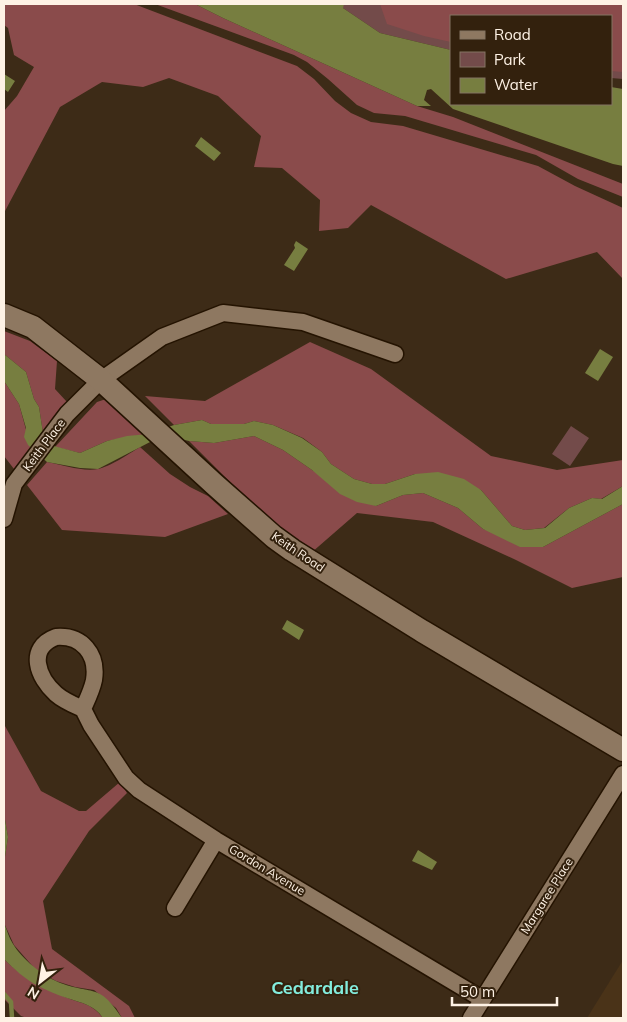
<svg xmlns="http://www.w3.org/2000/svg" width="627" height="1022" font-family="Mulish,sans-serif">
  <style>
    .built { fill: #4a3318 }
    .green { fill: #734b4a }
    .forest { fill: #8a4b4b }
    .water { fill: #777e40 }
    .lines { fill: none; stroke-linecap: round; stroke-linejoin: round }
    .stream { stroke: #777e40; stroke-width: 4.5 }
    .street-casing { stroke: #241301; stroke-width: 19 }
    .secondary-casing { stroke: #241301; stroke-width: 25 }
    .street { stroke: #8e7861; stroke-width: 16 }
    .secondary { stroke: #8e7861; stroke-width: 22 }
    .labels { text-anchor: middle; stroke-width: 4; stroke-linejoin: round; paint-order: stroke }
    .street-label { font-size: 12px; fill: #fef2e5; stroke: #33210d }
    .district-label { font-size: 18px; font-weight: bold; fill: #83ecdd; stroke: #33210d }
  </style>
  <rect width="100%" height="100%" fill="#3d2b17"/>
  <path class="built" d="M623,960V1018H587Z"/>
  <path class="green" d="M340,4H623V79L611,78V16H451V50L380,33L343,8Z
    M571,426L589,438L570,466L552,454Z"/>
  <path class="forest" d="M4,4H134L297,66L314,79L335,101L351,113L371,122L403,126L538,166L575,186L623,208V279L597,252L506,279L371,205L348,228L319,231L320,200L282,168L254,167L261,136L218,96L169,78L143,87L102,82L60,107L4,213V111L17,96L34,67L14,55L8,28L4,25Z
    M155,4H195L223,18L417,106L453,117L623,184V197L578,179L536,155L405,116L374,113L357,105L328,79L307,62L294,55Z
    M380,4H623V72L611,71V16H451V42L424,36L387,24Z
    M4,331L30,341L57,361L55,389L67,402L43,433L39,407L34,399L26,372L4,354Z
    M310,342L371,369L491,456L557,470L623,460V486L601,499L592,498L569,508L544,528L525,530L512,526L481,490L415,474L385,484H372L354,479L331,464L322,452L303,438L273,425L254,421L244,424H211L202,420L174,425L145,396L205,401Z
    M4,381L19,404L31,448L14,469L4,456Z
    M106,399L146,434L107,441L80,453L55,447L97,402Z
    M254,436L283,450L312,470L376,506L403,495L423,493L458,508L483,529L543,547L623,504V577L572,588L516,560L433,522L357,513L311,553L251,503L189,441L214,443Z
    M140,447L170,474L190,487L208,496L228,514L165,537L62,530L27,485L47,462C63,465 83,472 98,469C109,467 129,454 140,447Z
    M4,726H5L41,791L79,811H86L120,782L127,793L89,831L43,901L52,949L129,1006L135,1018H122L116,1008L94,990L75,987L56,981L36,970L14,945L4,923V863L8,837L4,814Z
    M4,959C20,976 42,986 63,996C80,1004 91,1002 103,1018H27L21,1016L4,999Z"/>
  <path class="water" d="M195,4H344L343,8L380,33L451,50V104H611V87L623,89V166L613,164L453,109L431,89L427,90L424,100L431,106H417L223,18Z
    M4,74L15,81L8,92L4,89Z
    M201,137L221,153L214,161L195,146Z
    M296,241L308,249L294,271L284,265L295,248L294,245Z
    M600,349L613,357L598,381L585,373Z
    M4,354L26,372L34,399L39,407L43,433L54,446L80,453L107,441L127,436L148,434L174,425L202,420L211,424H244L254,421L273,425L302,438L322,452L331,464L354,479L372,484H385L415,474L438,472L464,479L481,490L512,526L525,530L545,528L569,508L592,498L602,499L623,486V504L543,547H520L483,529L458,508L423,493L403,495L376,506L357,502L340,494L312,470L283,450L254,436L214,443L189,441L172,437L152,441L98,469L80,468L47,462L28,445L24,437L26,428L19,404L4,381Z
    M287,620L304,630L299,640L282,629Z
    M4,814L8,837L4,863Z
    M418,850L437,862L432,870L412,861Z
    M4,923C7,930 9,938 13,944C22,959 42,975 58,982C92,996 98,981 122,1018H103C94,1005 82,1003 67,998C57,995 47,990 38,986C25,979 14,969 4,959Z"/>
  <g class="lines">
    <path class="stream" d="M4,994L11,1002L12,1018"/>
    <g class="street-casing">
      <path id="street" d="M4,519L14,484L67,414L101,380L162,337L223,313L303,322L395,354
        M56,637C82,635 98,654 94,680C92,690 87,700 83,709C74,705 64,701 56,694C38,678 26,648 56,637Z
        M83,709L91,725L126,778L139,790L216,840L482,999
        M175,908L216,840
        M471,1018L623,774"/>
    </g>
    <g class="secondary-casing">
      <path id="secondary" d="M4,315L33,327L101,380L214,484L274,537L292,550L422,631L623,750"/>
    </g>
    <use href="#street" class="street"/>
    <use href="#secondary" class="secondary"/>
  </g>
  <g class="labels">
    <g class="street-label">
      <text transform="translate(44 445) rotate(-53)" y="4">Keith Place</text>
      <text transform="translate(298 552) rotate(34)" y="4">Keith Road</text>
      <text transform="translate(267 870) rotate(31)" y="4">Gordon Avenue</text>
      <text transform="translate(547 896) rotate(-58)" y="4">Margaree Place</text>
    </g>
    <g class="district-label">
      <text x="315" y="994">Cedardale</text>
    </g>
  </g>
  <rect width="627" height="1022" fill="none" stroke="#fef2e5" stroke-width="10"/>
  <rect x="450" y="15" width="162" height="90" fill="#33210d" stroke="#847563"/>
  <rect x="460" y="31" width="25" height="8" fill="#8e7861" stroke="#847563"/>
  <text x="494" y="40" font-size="15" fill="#fef2e5">Road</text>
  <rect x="460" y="52" width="25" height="15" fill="#734b4a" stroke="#847563"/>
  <text x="494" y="65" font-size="15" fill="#fef2e5">Park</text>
  <rect x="460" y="78" width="25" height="15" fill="#777e40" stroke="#847563"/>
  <text x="494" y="90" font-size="15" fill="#fef2e5">Water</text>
  <g transform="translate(40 982) rotate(211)" stroke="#33210d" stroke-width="4" paint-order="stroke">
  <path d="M0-4L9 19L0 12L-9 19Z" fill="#fef2e5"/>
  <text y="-8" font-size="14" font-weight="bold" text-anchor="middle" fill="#fef2e5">N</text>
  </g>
  <path d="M452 997v8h105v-8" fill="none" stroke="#fef2e5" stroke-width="2.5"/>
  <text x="460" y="997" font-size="15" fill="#fef2e5" stroke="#33210d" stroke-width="4" paint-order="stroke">50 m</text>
</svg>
